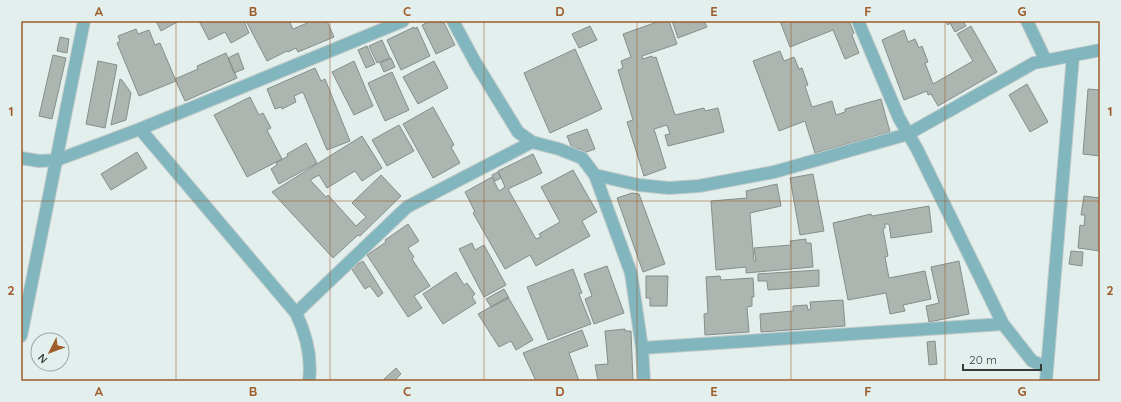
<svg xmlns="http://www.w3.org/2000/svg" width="1121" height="402" font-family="Quicksand,sans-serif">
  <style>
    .building { fill: #acb5af; stroke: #858e88 }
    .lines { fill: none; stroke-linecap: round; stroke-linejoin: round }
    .street-casing { stroke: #c1cbc9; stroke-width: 14 }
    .street { stroke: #81b6be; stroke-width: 12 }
    .grid { fill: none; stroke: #9e5c2a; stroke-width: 1; stroke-opacity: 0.55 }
    .neatline { fill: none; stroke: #9e5c2a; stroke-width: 1.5 }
    .grid-label { font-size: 13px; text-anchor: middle; font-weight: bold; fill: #9e5c2a }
  </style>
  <rect width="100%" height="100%" fill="#e3efed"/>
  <path class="building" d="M156,21H179L161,31Z
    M199,21H244L249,33L231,43L225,32L209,40Z
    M246,21H289L293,29L312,21H327L334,37L298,52L296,48L288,52L287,51L267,61Z
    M431,21L444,23L455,45L436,54L422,25Z
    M660,21H669L677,44L642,56L643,59L652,56L653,58L656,57L675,115L704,108L705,111L718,108L724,132L668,146L665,135L670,134L667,125L654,129L666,168L644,176L627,122L633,120L618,70L623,68L621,61L631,57L623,34Z
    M672,21H704L707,27L678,38Z
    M780,21H849L854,33L852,35L859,53L845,59L833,30L790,47Z
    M945,21H963L966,26L955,32L950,23L948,25Z
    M590,26L597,40L579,48L572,34Z
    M971,26L997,72L938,106L931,94L928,95L927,91L904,100L882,40L904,30L908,42L915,39L919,48L922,46L928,62L925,63L933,84L973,61L957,34Z
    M414,27V29L417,27L430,56L401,70L387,40Z
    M136,29L138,34L149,30L155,45L160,43L176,81L139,96L117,43L120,41L118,36Z
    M60,37L69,39L67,53L57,51Z
    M382,40L390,58L377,63L369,46Z
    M367,46L375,64L366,68L358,50Z
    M575,49L602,109L550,133L524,73Z
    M780,51L784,61L794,57L799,69L802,68L808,85L805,86L812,107L832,101L836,115L845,112V109L881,99L890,132L815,153L805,121L779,131L753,61Z
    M226,53L237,78L185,101L175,79L198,69L197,66Z
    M238,53L244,69L234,73L228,58Z
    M53,55L66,58L52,119L39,116Z
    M391,58L395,67L384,72L380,63Z
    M98,61L117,65L105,128L86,124Z
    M354,61L373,106L354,115L332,72Z
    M434,61L448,88L418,104L403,77Z
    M315,68L321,81L325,79L350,141L327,150L303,92L294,96L296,102L282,109L281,107L275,109L267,89Z
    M392,72L409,110L385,121L368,83Z
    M120,79L122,80L131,93L126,120L111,125Z
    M1027,84L1048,122L1030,132L1009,95Z
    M1100,85V156L1083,154L1088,89L1100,90Z
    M250,97L259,115L263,113L271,128L267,130L282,159L247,177L214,115Z
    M433,107L454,145L451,147L460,163L433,178L403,124Z
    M399,125L414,151L387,166L372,140Z
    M587,129L595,149L584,153L581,149L572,148L567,136Z
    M362,136L382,168L362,181L355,171L327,188L319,175L310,180L326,197L328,195L356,226L366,217L352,203L381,175L401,196L360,236L358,235L333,258L272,192Z
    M306,143L317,163L279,184L271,169L277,165L276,163L288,156L287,154Z
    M137,152L147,168L111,190L101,174Z
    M533,154L542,173L508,189L536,239L541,237L539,234L560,222L541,187L573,170L597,212L582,221L590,236L536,266L530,255L505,269L473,213L475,212L465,192L492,177L499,191L505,187L498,171Z
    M498,172L501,178L495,181L492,175Z
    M813,174L824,231L800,235L790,178Z
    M777,184L781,206L750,213L754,261H756L754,248L791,245L790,241L806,239V243H811L813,267L746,273V267L716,270L711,201L747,198L746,191Z
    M632,193L639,194L665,264L643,272L617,198Z
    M1084,196L1100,198V251L1078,248L1080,225L1084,226L1085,215H1081Z
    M929,206L932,232L891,238L889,224H885V228L883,229L888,256L885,257L889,278L925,271L931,299L903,305L905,311L890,314L886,293L848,300L833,223L871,214L872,216Z
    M408,224L419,241L408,248L414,257L412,259L430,286L414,296L422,308L408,317L367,255L386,242L385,240Z
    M472,243L475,250L484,245L506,285L484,297L459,249Z
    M1071,251L1083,252L1082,266L1069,264Z
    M363,261L383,293L378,297L370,286L365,289L351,268Z
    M959,261L969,314L929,322L926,306L939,303L931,267Z
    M607,266L624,313L594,324L585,299L592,296L584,274Z
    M573,269L582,293L579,294L591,324L548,340L527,287Z
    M819,270V286L768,290L767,281H758V274Z
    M456,272L464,285L467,283L475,294L472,297L476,303L443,324L423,294Z
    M646,276H668L667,306H650V298H646Z
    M720,276L721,280L753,278L754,297H752V306L747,307L749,332L705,335L704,314L708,313L706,277Z
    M504,289L509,298L491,307L486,299Z
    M508,297L533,340L516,350L511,341L499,347L478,314Z
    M843,300L845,326L761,332L760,314L793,311V306L807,305L808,310L811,309L810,302Z
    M625,329V331H631L633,381H598L595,365L608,364L605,331Z
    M582,330L588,346L569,353L579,381H536L523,353Z
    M935,341L937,364L929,365L927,342Z
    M396,368L401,374L394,381H382Z"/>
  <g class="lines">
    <g class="street-casing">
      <path id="street" d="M453,21L475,62L518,132L532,142L559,149L582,158L595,175L631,273L642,348L644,381
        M858,21L899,118L917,149L1003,324L1032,361L1047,367
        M1027,21L1045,59
        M140,129L296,313C306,334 312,358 309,381
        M21,158L39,161L57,160L140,129L403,21
        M595,175L639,185L669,188L699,186L774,172L908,134L1034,63L1100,50
        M296,313L407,207L532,142
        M21,336L84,21
        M642,348L1003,324
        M1046,381L1073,56"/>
    </g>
    <use href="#street" class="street"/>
  </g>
  <path class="grid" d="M176,21V381M330,21V381M484,21V381M637,21V381M791,21V381M945,21V381M21,201H1100"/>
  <rect width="1121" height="402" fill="none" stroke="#e3efed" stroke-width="44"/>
  <g transform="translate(50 352) rotate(228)"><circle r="19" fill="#e3efed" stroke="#9ea7a6"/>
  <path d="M0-3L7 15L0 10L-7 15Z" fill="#9e5c2a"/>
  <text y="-6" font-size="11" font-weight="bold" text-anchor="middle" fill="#373c3b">N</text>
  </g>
  <path d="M963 364v6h78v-6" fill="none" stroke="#373c3b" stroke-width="2"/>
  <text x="969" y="364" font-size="12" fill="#373c3b" stroke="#e3efed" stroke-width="3" paint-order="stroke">20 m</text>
  <rect x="22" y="22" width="1077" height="358" class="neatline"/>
  <g class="grid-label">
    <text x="99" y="16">A</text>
    <text x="253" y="16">B</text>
    <text x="407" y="16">C</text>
    <text x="560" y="16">D</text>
    <text x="714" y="16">E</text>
    <text x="868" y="16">F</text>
    <text x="1022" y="16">G</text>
    <text x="11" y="116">1</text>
    <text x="1110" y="116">1</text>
    <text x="11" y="295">2</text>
    <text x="1110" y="295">2</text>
    <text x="99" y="396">A</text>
    <text x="253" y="396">B</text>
    <text x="407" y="396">C</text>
    <text x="560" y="396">D</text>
    <text x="714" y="396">E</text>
    <text x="868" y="396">F</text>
    <text x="1022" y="396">G</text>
  </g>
</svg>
